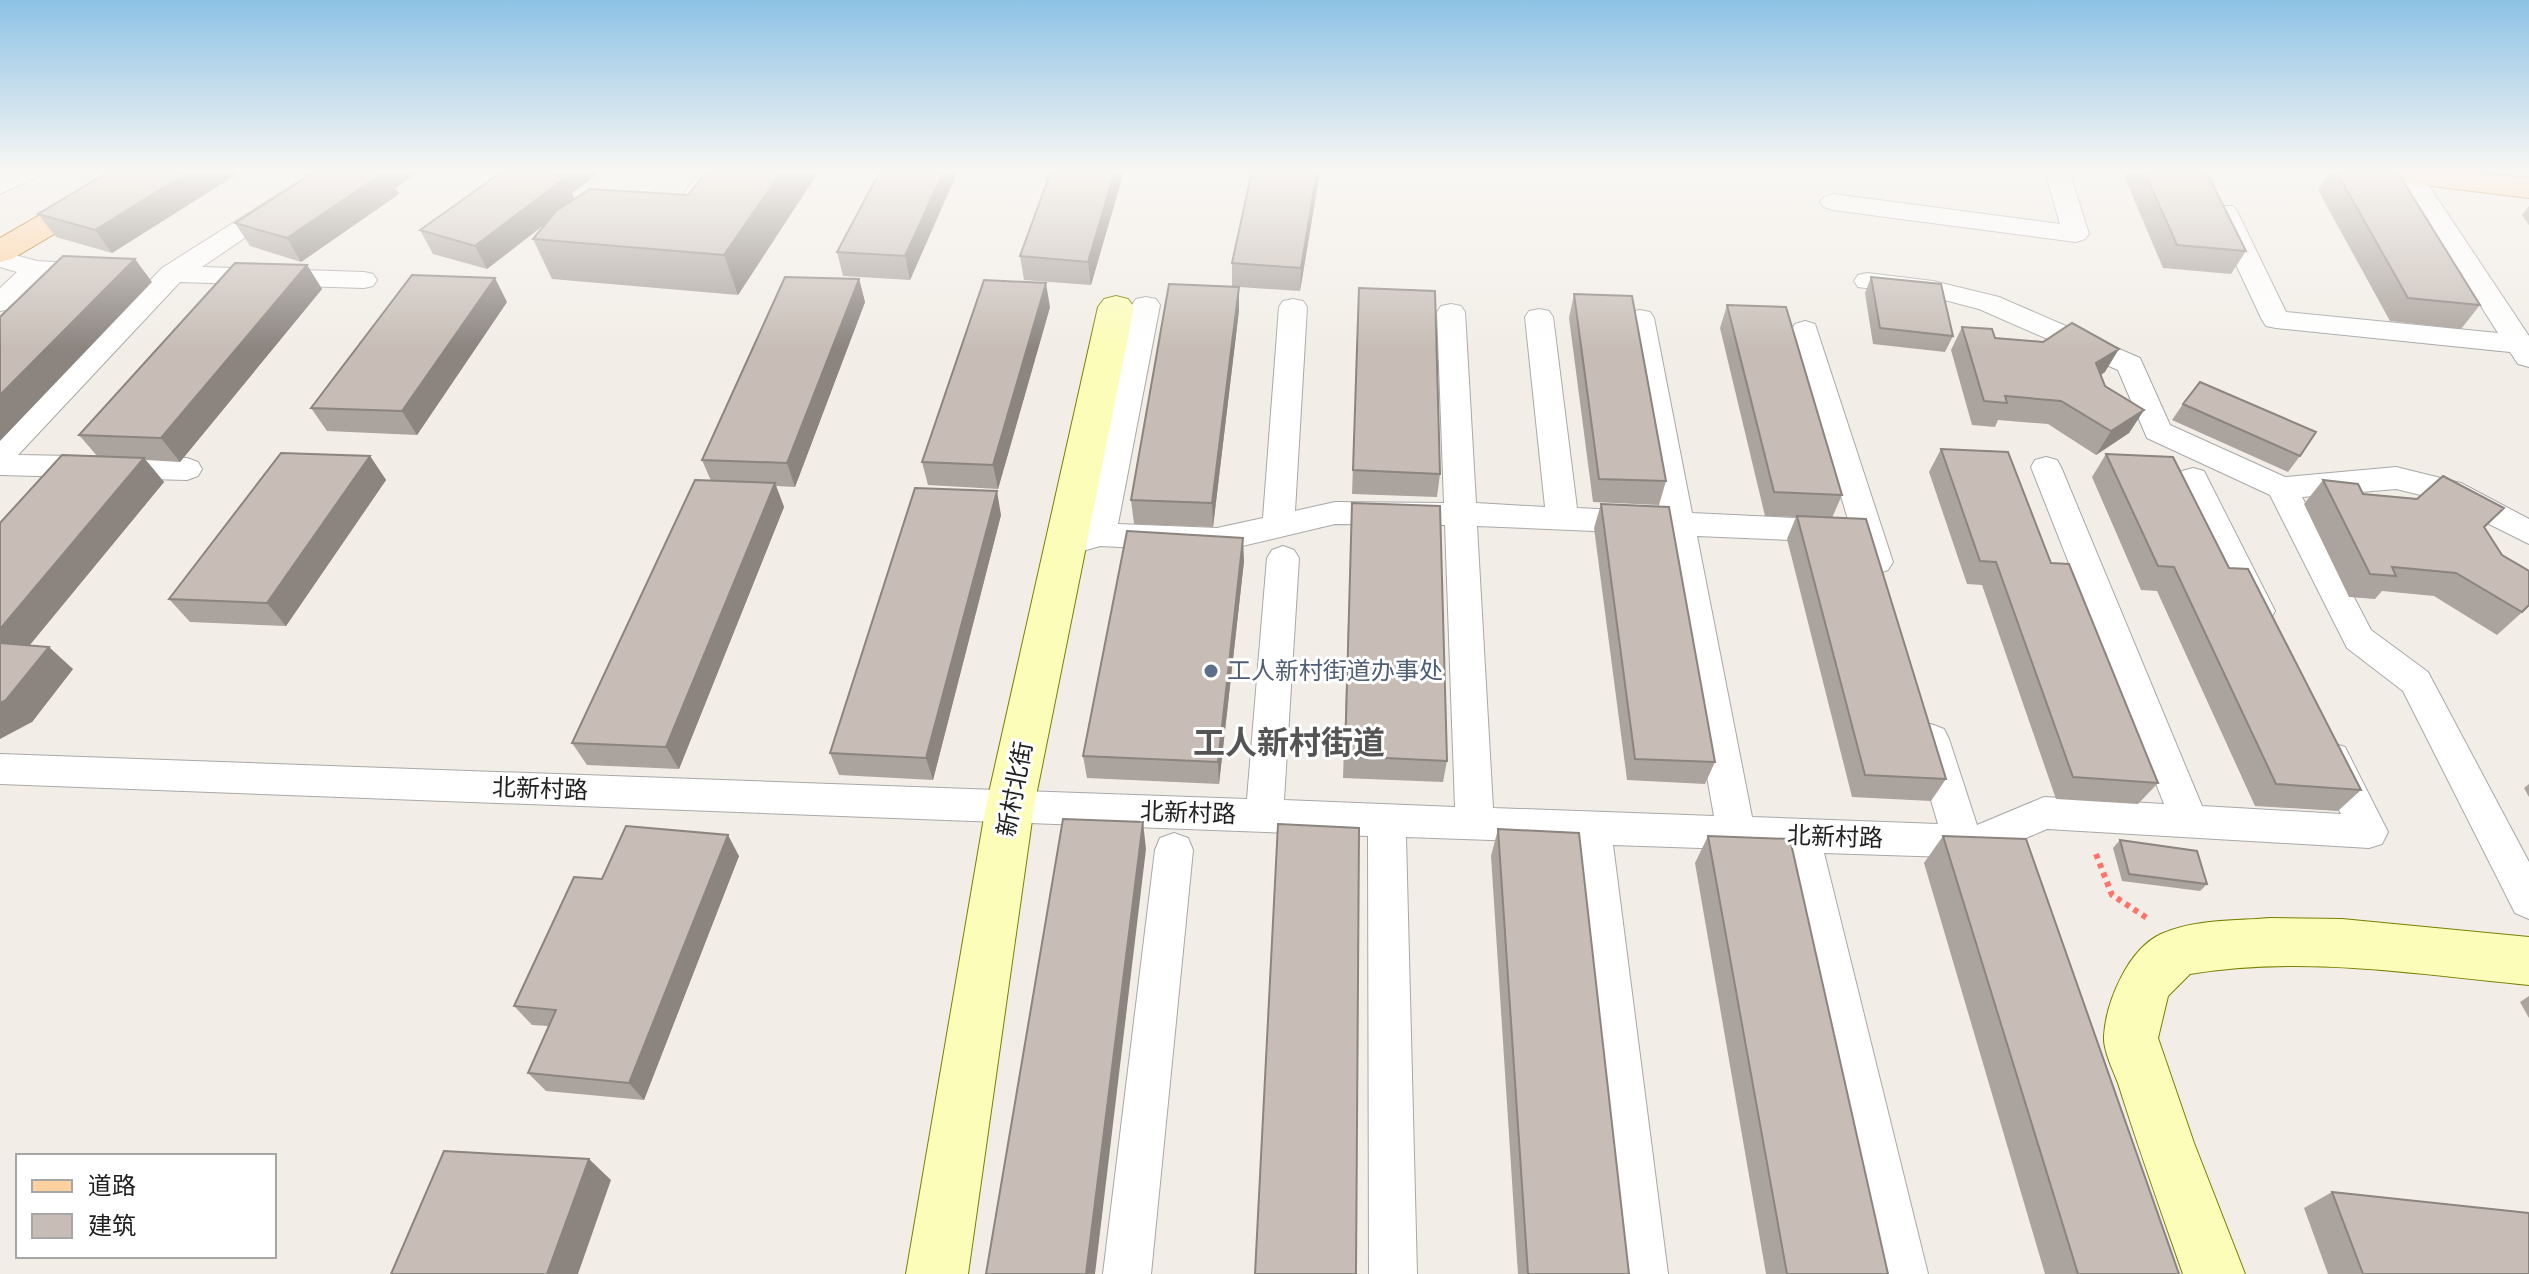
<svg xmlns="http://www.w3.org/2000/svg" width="2529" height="1274" font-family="'Work Sans','Noto Sans SC',sans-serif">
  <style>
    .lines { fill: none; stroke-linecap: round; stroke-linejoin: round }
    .lane-casing { stroke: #a8a8a8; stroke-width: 2 }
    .street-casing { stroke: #a8a8a8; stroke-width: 2 }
    .secondary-casing { stroke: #788000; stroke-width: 2 }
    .primary-casing { stroke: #9e6100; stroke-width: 2 }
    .path { stroke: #ff736b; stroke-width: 6; stroke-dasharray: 5 5; stroke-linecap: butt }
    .lane { fill: #fff; fill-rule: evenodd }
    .street { fill: #fff; fill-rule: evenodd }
    .secondary { fill: #fdfdba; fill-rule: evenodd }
    .primary { fill: #ffd19f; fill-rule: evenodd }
    .wall { fill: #aba39d }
    .shaded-wall { fill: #8b847f }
    .building { fill: #c7bdb6; stroke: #8b847f; stroke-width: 2 }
    .service-dot { fill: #5c6f8a; stroke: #fff; stroke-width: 3 }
    .labels { text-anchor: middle; stroke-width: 6; stroke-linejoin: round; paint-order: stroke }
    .service-label { font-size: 24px; fill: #4e5e75; stroke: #fff; text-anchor: start }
    .street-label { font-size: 24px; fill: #212121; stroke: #fff }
    .district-label { font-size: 32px; font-weight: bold; fill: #545454; stroke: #fff }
  </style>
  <rect width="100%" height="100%" fill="#f2eee7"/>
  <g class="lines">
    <g class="lane-casing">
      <path id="lane" d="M701,171H713L680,214H672L670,211Z"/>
    </g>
    <g class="street-casing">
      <path id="street" d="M11,171H41L38,176L0,194V177Z
        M315,171H343L202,267L364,272L373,274L377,280L373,286L364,288L180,282L18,455L187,458L198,462L202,469L198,476L187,480L0,475V437L162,268Z
        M2045,171H2069L2089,234L2085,239L2076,242L1833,210L1824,207L1820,202L1824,197L1833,194L2060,224Z
        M2399,171H2419L2529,336V367L2518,364L2510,352L2276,328L2266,326L2262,320L2211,211L2215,206H2233L2237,211L2286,312L2498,333L2397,174Z
        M0,251L37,261L103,265L107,271L103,277H43L10,309L0,311V288L17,272L0,267Z
        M1867,273L1933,281L1999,297L2140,358L2170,425L2285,477L2396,467L2461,483L2529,519V544L2441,500L2396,489L2302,497L2371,630L2428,672L2529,862V919L2515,913L2403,691L2347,648L2270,495L2147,438L2118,370L1979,309L1933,297L1858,287L1854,281L1858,275Z
        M1146,297L1156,299L1160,305L1118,524L1217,528L1263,518L1279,307L1283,301L1293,299L1303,301L1307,307L1295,511L1335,502L1444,503L1437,312L1441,306L1451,304L1461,306L1465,312L1476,503L1545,507L1525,317L1529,311L1539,309L1549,311L1553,317L1577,508L1660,512L1626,318L1630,312L1640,310L1650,312L1654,318L1692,513L1837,520L1850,526L1791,330L1795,324L1805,321L1815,324L1893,562L1888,570L1877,574L1866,570L1852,533L1848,539L1837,542L1697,536L1752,817L1938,824L1913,739L1918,729L1931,724L1944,729L1949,739L1977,825L2044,797L2164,804L2031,467L2035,460L2046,457L2057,460L2061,467L2202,806L2341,814L2314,758L2319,747L2332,743L2345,747L2388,832L2382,844L2369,848L2047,829L1979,858L1824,853L1928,1274H1880L1786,851L1613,845L1668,1274H1620L1575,843L1406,837L1417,1274H1369L1368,836L0,784V754L1247,799L1267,558L1272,550L1283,546L1294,550L1299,558L1284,800L1455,807L1445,525L1335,524L1217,552L1100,546L1066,556L1055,552L1050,544L1055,536L1086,527L1132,305L1136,299ZM1477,526L1664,534L1714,816L1493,808Z
        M2193,468L2204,471L2208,479L2275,611L2270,620L2258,624L2246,620L2241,611L2178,479L2182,471Z
        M1174,833L1188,838L1193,850L1151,1274H1103L1155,850L1160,838Z"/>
    </g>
    <g class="secondary-casing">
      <path id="secondary" d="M1116,296L1128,299L1134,307L1034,806L968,1274H906L986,806L1098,307L1104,299Z
        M2270,918L2342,919L2529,937V985C2417,974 2302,955 2190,974L2168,996L2158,1038L2194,1143L2245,1274H2183C2161,1211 2138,1147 2118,1083C2113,1070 2103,1050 2104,1036C2106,1002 2128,949 2161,934C2194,919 2235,921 2270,918Z"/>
    </g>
    <g class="primary-casing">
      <path id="primary" d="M116,171H154L149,178L12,259L0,262V238Z
        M2367,171H2462L2529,178V198L2383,180L2372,178Z"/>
    </g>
    <path class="path" d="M2096,854L2112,895L2147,918"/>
    <use href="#lane" class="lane"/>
    <use href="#street" class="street"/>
    <use href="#secondary" class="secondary"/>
    <use href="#primary" class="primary"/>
  </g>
  <path class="wall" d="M110,171H242L112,253L56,237L38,214Z
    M316,171H420L395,188L399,194L301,262L250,246L235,223Z
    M503,171H601L572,193L574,199L688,195L707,171H819L738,295L552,279L533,239L547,222L487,269L433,254L420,230Z
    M880,171H958L910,280L843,276L837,252Z
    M1124,171L1091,285L1024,280L1020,256Z
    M1320,171L1300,291L1239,287V310L1213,527L1134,524L1131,500L1232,286V263Z
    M2122,171H2206L2246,251L2231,274L2163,268Z
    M2331,171H2378L2480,305L2461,329L2390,321L2318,190Z
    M2529,206V225L2522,215Z
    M307,265L322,289L180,462L146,460L164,482L30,645L73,669L32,722L0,523L98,457L79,435Z
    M1871,277L1953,336L1945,352L1873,344L1865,293Z
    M859,279L865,302L795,487L776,486L784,507L679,769L587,765L572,743L711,481L702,460Z
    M1359,288L1440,474L1437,497L1352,494Z
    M1574,294L1666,481L1659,505L1593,502L1569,318Z
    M507,302L417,435L327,431L311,408Z
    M1727,305L1842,495L1832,518L1946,779L1931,801L1852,797L1787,539L1796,517L1765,516L1720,328Z
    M1050,307L998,489L928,485L922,462Z
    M1962,327L2105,372L2101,375L2105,386L2144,410L2129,433L2096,455L2048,424L1998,420L1995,427L1972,425L1951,350Z
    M2183,404L2300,456L2288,472L2172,420Z
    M1941,449L2051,563L2158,783L2138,804L2056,799L1982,585L1967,584L1929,472Z
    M2106,454L2229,568L2361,790L2338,811L2255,806L2157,591L2141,590L2092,477Z
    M370,456L386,480L286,626L190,622L169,599Z
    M2323,480L2363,494L2485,528L2529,606L2497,635L2434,596L2382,591L2375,599L2349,597L2304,504Z
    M1352,503L1447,761L1443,782L1343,778Z
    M1601,504L1715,762L1705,784L1627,780L1594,528Z
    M1001,515L933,780L839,775L830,753Z
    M1244,561L1219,784L1087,778L1083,756Z
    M2529,784V797L2524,788Z
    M1498,829L1629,1274H1518L1491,856Z
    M1708,836L1888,1274H1766L1695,863Z
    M1943,836L2179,1274H2045L1924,863Z
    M2120,840L2207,884L2200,891L2122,881L2113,848Z
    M739,856L644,1100L546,1091L528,1073L548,1026L532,1025L514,1006L602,879Z
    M2529,996V1018L2520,1002Z
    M2332,1192L2529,1274H2328L2304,1208Z"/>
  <path class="shaded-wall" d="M190,171H242L112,253L95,230Z
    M378,171H420L395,188L399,194L301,262L287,238Z
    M561,171H601L572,193L575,201L487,269L475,246Z
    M782,171H819L738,295L724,255Z
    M944,171H958L910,280L905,256Z
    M1115,171H1124L1091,285L1088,262Z
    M1317,171H1320L1300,291L1301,268Z
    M135,259L152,282L0,441V395Z
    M307,265L322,289L180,462L161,438Z
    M495,278L507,302L417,435L402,411Z
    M859,279L865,302L795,487L787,463Z
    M1046,283L1050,307L998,489L993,465Z
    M1239,287V310L1213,527L1212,503Z
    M2119,349L2105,372L2082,387L2096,363Z
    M2144,410L2129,433L2096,455L2111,431Z
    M370,456L386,480L286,626L267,603Z
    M144,458L164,482L13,665L0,653V629Z
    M775,483L784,507L679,769L666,747Z
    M997,491L1001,515L933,780L926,758Z
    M1243,538L1244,561L1219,784L1218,762Z
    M49,647L73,669L32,722L0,739V703Z
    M1143,822L1146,849L1095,1274H1086Z
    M728,835L739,856L644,1100L629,1083Z
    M589,1159L611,1180L578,1274H547Z"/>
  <path class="building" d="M110,171H190L95,230L38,214Z
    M316,171H386L287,238L235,223Z
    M503,171H561L555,175L565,178L475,246L420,230Z
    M707,171H782L724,255L533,239L556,211L590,189L688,195Z
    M880,171H944L905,256L837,252Z
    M1051,171H1115L1088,262L1020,256Z
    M1252,171H1317L1301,268L1232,263Z
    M2144,171H2206L2246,251L2177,245Z
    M2336,171H2378L2398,173L2480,305L2408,298Z
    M63,256L135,259L0,395V317Z
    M235,263L307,265L161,438L79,435Z
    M412,275L495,278L402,411L311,408Z
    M785,277L859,279L787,463L702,460Z
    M1871,277L1941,284L1953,336L1880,328Z
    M984,280L1046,283L993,465L922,462Z
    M1169,284L1239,287L1212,503L1131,500Z
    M1359,288L1435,291L1440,474L1353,470Z
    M1574,294L1632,296L1666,481L1599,479Z
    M1727,305L1786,307L1842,495L1774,492Z
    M2072,323L2119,349L2096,363L2105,386L2144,410L2111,431L2061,401L2005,396L2007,403L1984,401L1962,327L1992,329L1995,338L2043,342Z
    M2200,382L2316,432L2300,456L2183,404Z
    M1941,449L2008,452L2051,563L2069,564L2158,783L2073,777L1996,562L1980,561Z
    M281,453L370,456L267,603L169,599Z
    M2106,454L2173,457L2229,568L2248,569L2361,790L2276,784L2174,567L2158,566Z
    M62,455L144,458L0,629V523Z
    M2443,476L2504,508L2484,527L2502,555L2529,571V605L2522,612L2456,573L2392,567L2396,576L2370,574L2323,480L2358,484L2363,494L2417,499Z
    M695,480L775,483L666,747L572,743Z
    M915,488L997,491L926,758L830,753Z
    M1352,503L1440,506L1447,761L1345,756Z
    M1601,504L1669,507L1715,762L1635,759Z
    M1797,516L1866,519L1946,779L1865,775Z
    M1127,531L1243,538L1218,762L1083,756Z
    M0,643L49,647L6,700L0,703Z
    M1063,819L1143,822L1086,1274H986Z
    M1278,824L1359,828L1356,1274H1255Z
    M626,826L728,835L629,1083L528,1073L556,1010L514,1006L574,877L602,879Z
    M1498,829L1579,833L1629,1274H1528Z
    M1708,836L1790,839L1888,1274H1787Z
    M1943,836L2026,839L2179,1274H2078Z
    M2120,840L2197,851L2207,884L2129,874Z
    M444,1151L589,1159L547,1274H391Z
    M2332,1192L2529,1213V1274H2363Z"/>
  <linearGradient id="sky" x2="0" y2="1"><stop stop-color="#8dc2e5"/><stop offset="0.49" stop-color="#f9f7f4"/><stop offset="1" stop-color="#f9f7f4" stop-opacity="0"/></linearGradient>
  <rect width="2529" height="349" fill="url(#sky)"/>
  <circle class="service-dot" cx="1211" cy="671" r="8"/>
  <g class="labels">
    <g class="service-label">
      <text x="1227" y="679">工人新村街道办事处</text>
    </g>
    <g class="street-label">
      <text transform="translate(540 789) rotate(2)" y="8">北新村路</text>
      <text transform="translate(1015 789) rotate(-79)" y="8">新村北街</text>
      <text transform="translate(1188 813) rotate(2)" y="8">北新村路</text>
      <text transform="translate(1835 837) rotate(2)" y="8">北新村路</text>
    </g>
    <g class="district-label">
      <text x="1289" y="754">工人新村街道</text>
    </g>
  </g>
  <rect x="16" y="1154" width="260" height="104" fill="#ffffff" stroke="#a6a6a6" stroke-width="2"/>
  <rect x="32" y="1180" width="40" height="12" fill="#ffd19f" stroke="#a6a6a6" stroke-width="2"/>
  <text x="88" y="1194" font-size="24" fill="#212121">道路</text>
  <rect x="32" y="1214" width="40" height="24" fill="#c7bdb6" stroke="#a6a6a6" stroke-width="2"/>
  <text x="88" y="1234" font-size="24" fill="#212121">建筑</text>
</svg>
